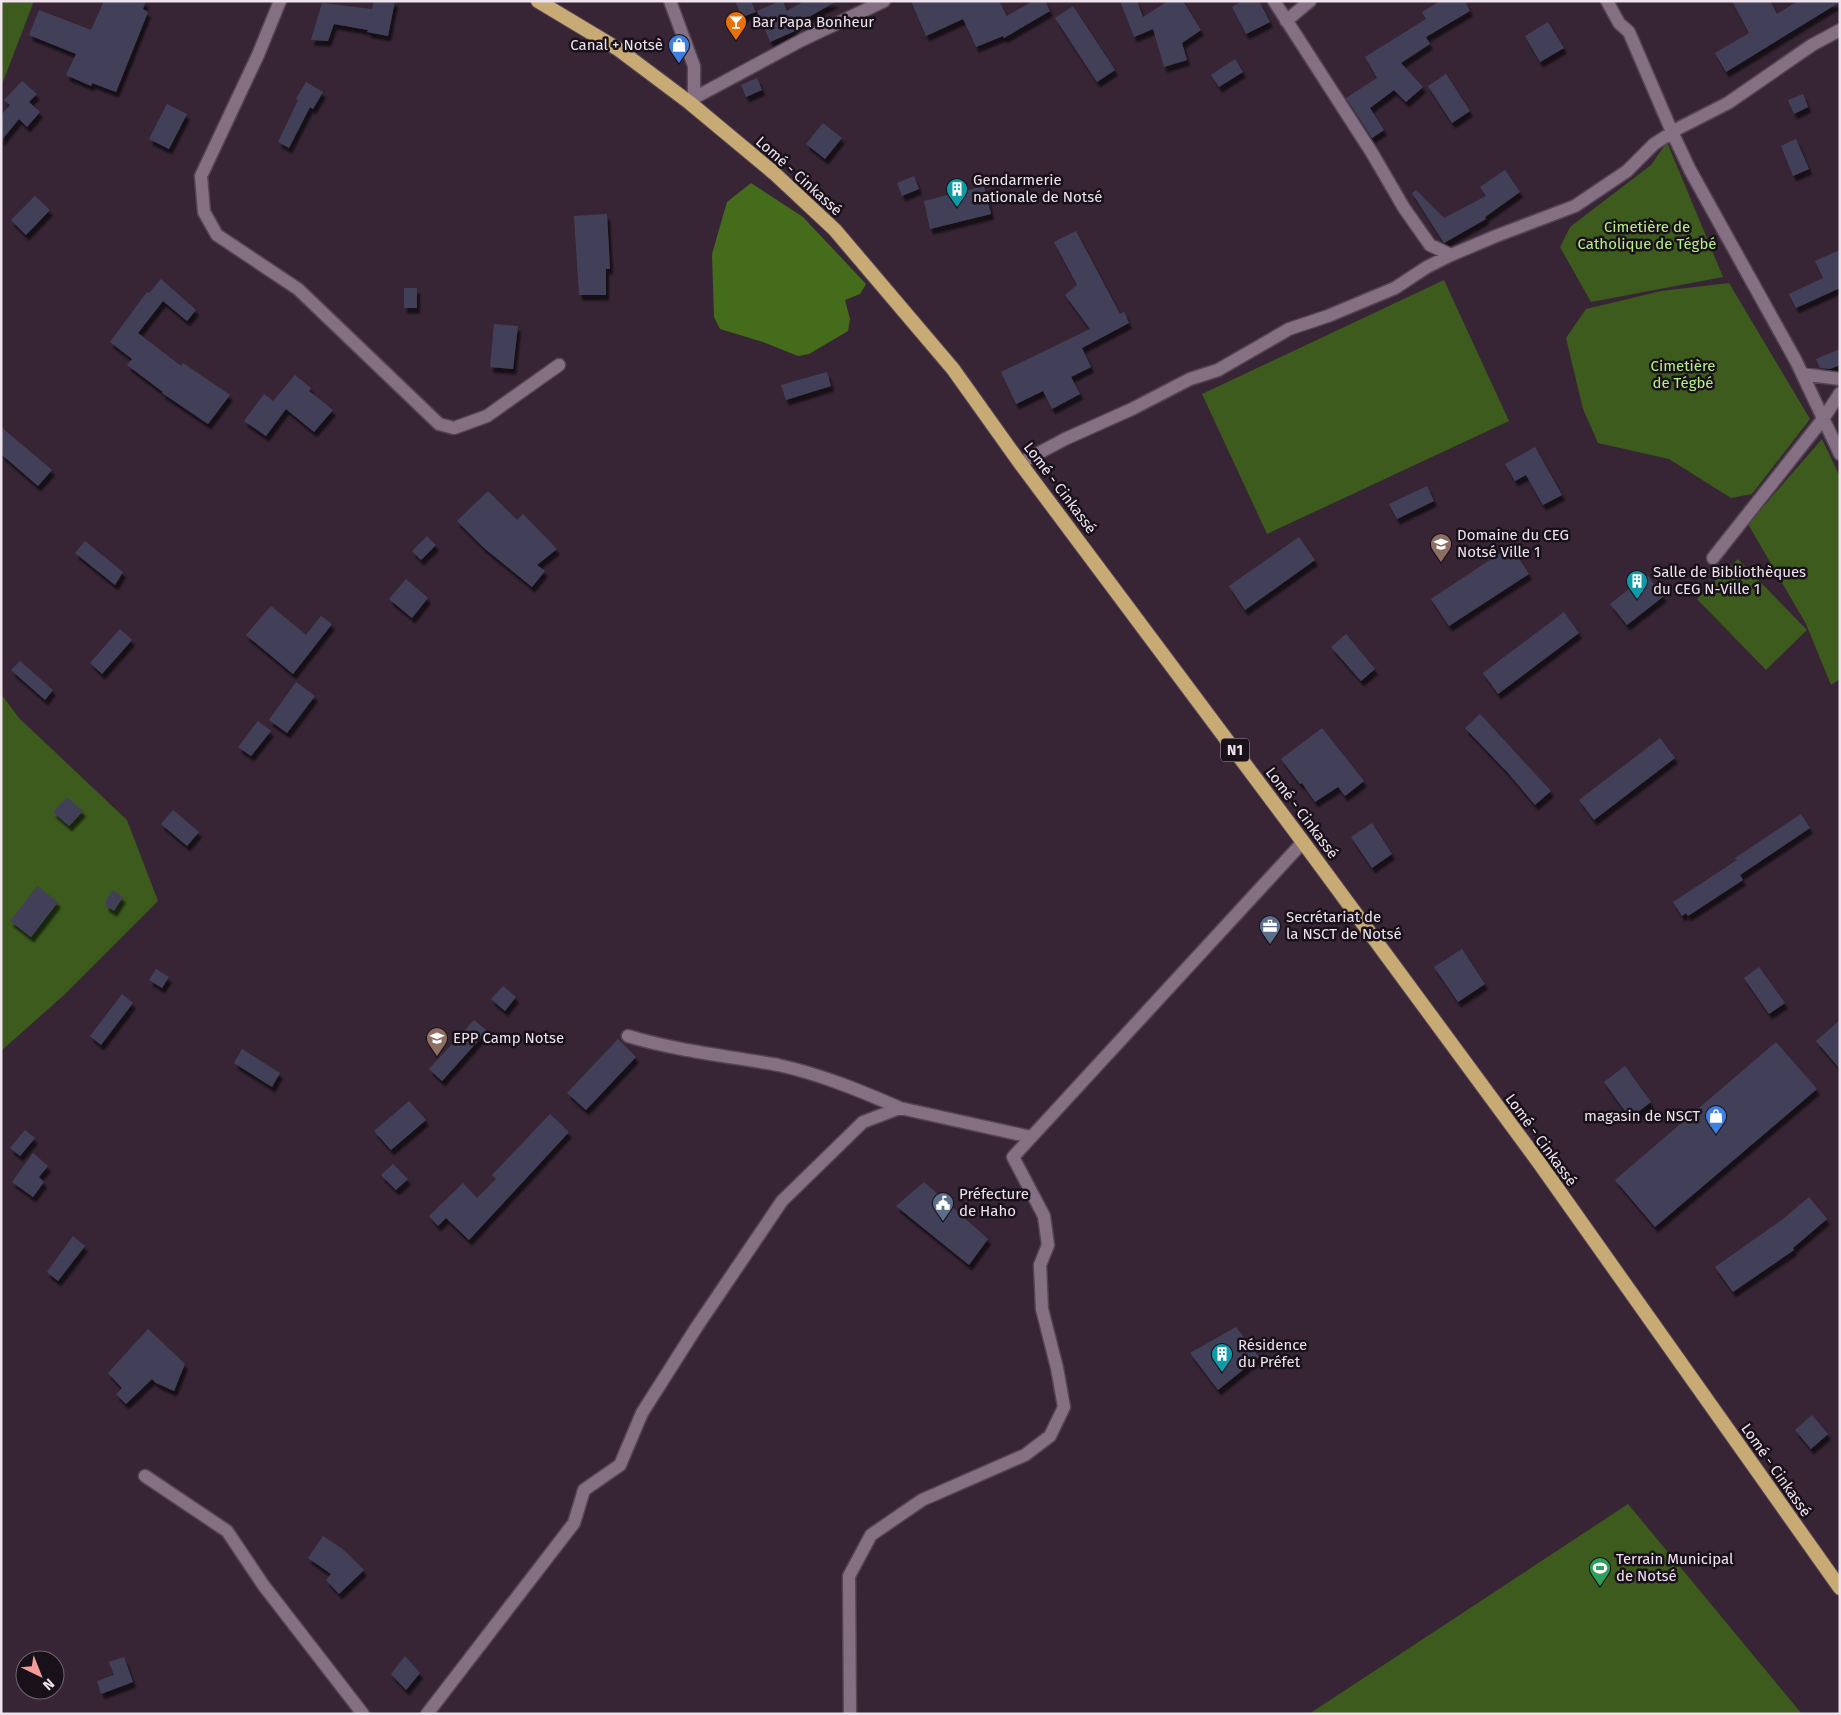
<svg xmlns="http://www.w3.org/2000/svg" width="1841" height="1715" font-family="'Fira Sans',sans-serif">
  <style>
    .green { fill: #3c5b1c }
    .forest { fill: #456c1a }
    .building { fill: #434158; filter: url(#shadow) }
    .lines { fill: none; stroke-linecap: round; stroke-linejoin: round }
    .minor-casing { stroke: #544553; stroke-width: 15 }
    .trunk-casing { stroke: #544553; stroke-width: 16 }
    .minor { stroke: #857083; stroke-width: 12 }
    .trunk { stroke: #c8aa74; stroke-width: 14 }
    .labels { text-anchor: middle; stroke-width: 5; stroke-linejoin: round; paint-order: stroke }
    .shield { fill: #191119; stroke: #afa4ae; stroke-width: 1 }
    .shield-label { font-size: 14px; font-weight: bold; fill: #efe3ee }
    .poi-label { font-size: 15px; fill: #efe3ee; stroke: #191119; text-anchor: start }
    .street-label { font-size: 15px; fill: #efe3ee; stroke: #191119 }
    .park-label { font-size: 15px; fill: #b6ef85; stroke: #191119 }
  </style>
  <defs>
    <filter id="shadow"><feDropShadow dx="3" dy="5.5" stdDeviation="1" flood-color="#0009"/></filter>
  </defs>
  <rect width="100%" height="100%" fill="#372535"/>
  <path class="green" d="M1,1H34L1,87Z
    M1667,142L1723,277L1591,302L1560,247L1570,227L1651,165Z
    M1444,280L1509,421L1267,534L1202,394Z
    M1729,283L1810,419L1752,494L1731,498L1669,459L1598,443L1583,409L1566,338L1586,309L1661,291Z
    M1822,439L1840,477V679L1831,685L1806,624L1748,524Z
    M1738,559L1807,630L1766,670L1697,599Z
    M1,694L19,718L127,820L158,901L64,995L1,1051Z
    M1628,1504L1802,1714H1309Z"/>
  <path class="forest" d="M751,183L803,217L866,284L860,294L845,300L850,319L848,331L809,354L798,356L763,342L720,329L714,317L712,254L727,202Z"/>
  <path class="building" d="M104,1H146L143,9L148,12L116,92L92,83L91,86L66,75L76,54L29,35L39,10L91,30Z
    M374,1H395L388,36L367,32L368,30L334,24L328,41L311,40L322,3L372,9Z
    M735,1H751L756,12L742,17Z
    M780,1H783L787,11L804,1H837L793,26L795,31L770,42L757,11Z
    M911,1H999L1007,16L1033,1H1045L1050,11L1004,38L1003,36L976,47L963,19L926,36Z
    M1120,1H1137L1143,17L1168,1H1183L1201,30L1182,43L1187,60L1164,67L1153,29L1134,37Z
    M1242,1H1259L1270,22L1246,34L1232,7Z
    M1440,1H1465L1470,11L1426,37L1430,44L1401,63L1423,87L1406,102L1394,90L1370,108L1384,130L1372,138L1346,98L1377,78L1365,57L1426,19L1422,12Z
    M1732,1H1770L1777,14L1798,1L1840,2L1726,72L1715,53L1749,33Z
    M1073,6L1115,70L1097,82L1055,18Z
    M1548,22L1564,48L1540,62L1525,36Z
    M1235,59L1243,72L1219,87L1211,75Z
    M1446,74L1470,111L1452,123L1428,86Z
    M757,78L762,90L746,97L741,85Z
    M22,81L37,94L29,102L40,112L27,127L19,119L1,141V115L10,105L4,100Z
    M306,82L323,92L313,109L310,107L289,148L278,142L298,100L296,99Z
    M1803,94L1808,107L1794,114L1788,100Z
    M167,104L187,114L169,149L149,139Z
    M823,123L842,138L825,159L806,144Z
    M1796,139L1809,169L1793,176L1781,146Z
    M1505,170L1520,192L1485,217L1486,219L1444,243L1412,193L1416,190L1444,218L1486,196L1480,187Z
    M914,176L919,189L902,196L897,183Z
    M984,186L991,214L930,229L924,201Z
    M35,196L50,210L26,235L11,220Z
    M607,214L610,269H606V295H579L574,216Z
    M1076,231L1120,314L1124,312L1129,323L1082,348L1091,367L1071,377L1080,394L1052,409L1043,391L1016,404L1001,372L1090,329L1065,295L1077,285L1054,242Z
    M1840,250V288L1796,308L1789,294L1823,278L1815,261Z
    M161,279L196,310L187,321L163,301L138,333L181,366L183,363L230,395L208,424L162,393L163,392L127,365L132,359L110,342L147,292L149,293Z
    M404,288H417V308H404Z
    M494,324L518,326L513,369L490,367Z
    M1840,349V365L1830,369L1820,368L1816,359Z
    M827,372L831,386L786,400L781,385Z
    M295,375L311,388L309,391L333,410L314,432L286,409L266,436L244,421L264,394L273,401Z
    M1,427L52,470L38,486L1,454Z
    M1535,447L1562,495L1543,505L1526,475L1515,481L1505,464Z
    M1427,486L1434,501L1397,519L1389,504Z
    M488,491L517,520L523,514L557,549L537,565L545,571L532,587L484,548L457,521Z
    M427,536L436,545L421,560L412,551Z
    M1299,537L1315,560L1245,610L1229,586Z
    M85,541L123,572L115,585L75,553Z
    M1511,546L1529,574L1449,626L1431,599Z
    M1647,575L1664,596L1627,625L1610,604Z
    M406,579L428,598L412,618L389,599Z
    M271,606L306,635L321,616L332,624L293,674L246,635Z
    M1564,612L1579,633L1498,694L1483,673Z
    M120,629L132,640L102,674L90,663Z
    M1346,634L1375,669L1361,681L1331,647Z
    M20,661L53,690L45,700L11,670Z
    M296,682L315,696L287,733L269,720Z
    M1480,714L1551,791L1535,805L1509,774L1465,728Z
    M258,721L271,731L251,756L238,747Z
    M1322,728L1364,781L1345,796L1338,787L1315,802L1302,783L1300,784L1281,759Z
    M1660,738L1675,758L1594,820L1579,800Z
    M67,797L83,811L69,826L53,812Z
    M173,810L199,832L187,846L161,824Z
    M1801,814L1810,828L1740,875L1743,880L1688,916L1686,913L1682,916L1673,902L1737,860L1735,858Z
    M1372,823L1392,854L1372,868L1351,837Z
    M37,886L58,902L31,937L10,921Z
    M112,890L123,897L114,911L106,906V900Z
    M1462,949L1485,984L1458,1002L1434,967Z
    M1759,967L1785,1003L1769,1014L1744,978Z
    M156,969L169,977L162,988L149,980Z
    M503,986L516,997L505,1011L491,999Z
    M122,994L133,1003L101,1045L90,1036Z
    M474,1020L487,1031L442,1081L429,1069Z
    M1840,1020V1069L1816,1041Z
    M618,1039L636,1057L586,1110L567,1093Z
    M1776,1042L1817,1089L1655,1227L1615,1180Z
    M242,1049L280,1073L272,1087L234,1063Z
    M1625,1066L1651,1102L1630,1118L1604,1082Z
    M409,1101L426,1120L391,1150L374,1131Z
    M550,1114L569,1132L469,1240L446,1218L438,1226L429,1216L463,1183L477,1198L496,1179L492,1175Z
    M25,1130L35,1138L20,1156L10,1148Z
    M33,1153L48,1166L39,1177L44,1182L33,1197L12,1182Z
    M393,1164L408,1179L396,1190L381,1175Z
    M924,1182L988,1239L969,1265L896,1206Z
    M1809,1197L1827,1219L1793,1248L1794,1250L1733,1292L1715,1267L1783,1219Z
    M73,1236L85,1246L58,1281L47,1272Z
    M1236,1327L1259,1357L1218,1390L1190,1353Z
    M148,1329L185,1364L174,1391L156,1383L152,1379L126,1404L116,1394L122,1388L108,1373Z
    M1812,1415L1828,1434L1811,1449L1795,1430Z
    M323,1536L344,1550L364,1570L339,1594L326,1580L331,1574L308,1558Z
    M405,1656L420,1673L406,1690L391,1674Z
    M124,1657L133,1682L101,1694L97,1681L114,1675L109,1662Z"/>
  <g class="lines">
    <g class="minor-casing">
      <path id="minor" d="M280,1L258,55L201,176L204,212L217,235L298,289L439,424L454,428L487,416L559,365
        M670,1L694,66V98
        M1274,1L1372,153L1404,208L1430,245L1451,255
        M1607,1L1619,23L1629,32L1672,132L1690,170L1796,361L1840,454
        M1286,21L1310,1
        M690,103L694,98L802,40L884,1
        M1802,374L1840,379
        M1020,463L1065,439L1132,409L1190,379L1218,370L1289,329L1328,316L1395,288L1427,267L1451,255L1496,236L1575,206L1627,171L1654,144L1679,128L1728,103L1812,45L1840,30
        M1713,558L1823,419L1840,393
        M628,1036C677,1051 728,1056 778,1065C820,1074 861,1091 900,1108
        M145,1476L227,1531L264,1586L363,1714
        M427,1714L574,1523L584,1490L620,1465L642,1413L696,1328L782,1201L863,1122L900,1108L1031,1137
        M850,1714L849,1576L871,1535L922,1500L1025,1455L1050,1436L1064,1407L1057,1368L1042,1309L1040,1265L1048,1245L1044,1216L1013,1157L1303,842"/>
    </g>
    <g class="trunk-casing">
      <path id="trunk" d="M538,1L618,49L690,103L774,173L835,230L953,369L1020,463L1303,842L1540,1164L1840,1588"/>
    </g>
    <use href="#minor" class="minor"/>
    <use href="#trunk" class="trunk"/>
  </g>
  <defs>
    <g id="bar-pin" transform="scale(1.125)"><path d="M0 17L-7.5 6A9.5 9.5 0 1 1 7.5 6Z" fill="#e8710a" stroke="#191119"/><path d="M-6-5H6L.8 .8V4.5H3.5V6h-7V4.5H-.8V.8Z" fill="#fff"/></g>
    <g id="shop-pin" transform="scale(1.125)"><path d="M0 17L-7.5 6A9.5 9.5 0 1 1 7.5 6Z" fill="#3f7fe0" stroke="#191119"/><path d="M-5-2.5h2.3a2.7 3.5 0 0 1 5.4 0H5L5.5 6h-11ZM-1.5-2.5h3a1.5 2.3 0 0 0-3 0Z" fill="#fff"/></g>
    <g id="building-pin" transform="scale(1.125)"><path d="M0 17L-7.5 6A9.5 9.5 0 1 1 7.5 6Z" fill="#0f9aa8" stroke="#191119"/><path d="M-4-6H4V6H1V3H-1V6H-4ZM-2.5-4.3h1.7v1.8h-1.7ZM.8-4.3h1.7v1.8H.8ZM-2.5-1h1.7V.8h-1.7ZM.8-1h1.7V.8H.8Z" fill="#fff"/></g>
    <g id="school-pin" transform="scale(1.125)"><path d="M0 17L-7.5 6A9.5 9.5 0 1 1 7.5 6Z" fill="#8d6e63" stroke="#191119"/><path d="M0-5L7-2L0 1L-7-2ZM-4 1L0 2.5L4 1V4Q0 6-4 4Z" fill="#fff"/></g>
    <g id="office-pin" transform="scale(1.125)"><path d="M0 17L-7.5 6A9.5 9.5 0 1 1 7.5 6Z" fill="#5c6f8a" stroke="#191119"/><path d="M-6-3h4V-5.5h4V-3h4V5H-6ZM-1-4.5V-3h2v-1.5ZM-6 0V1H6V0Z" fill="#fff"/></g>
    <g id="civic-pin" transform="scale(1.125)"><path d="M0 17L-7.5 6A9.5 9.5 0 1 1 7.5 6Z" fill="#5c6f8a" stroke="#191119"/><path d="M-.6-6.5H3V-4.5H.6V-3L4-1V1h2V6H-6V1h2V-1L-.6-3ZM-1.2 2.5V6h2.4V2.5Z" fill="#fff"/></g>
    <g id="stadium-pin" transform="scale(1.125)"><path d="M0 17L-7.5 6A9.5 9.5 0 1 1 7.5 6Z" fill="#2e9e5b" stroke="#191119"/><path d="M0-5a6.5 5 0 1 0 0 10a6.5 5 0 1 0 0-10ZM-3.5-1.8h7v3.6h-7Z" fill="#fff"/></g>
  </defs>
  <g fill-rule="evenodd">
    <use href="#bar-pin" x="736" y="22"/>
    <use href="#shop-pin" x="679" y="45"/>
    <use href="#building-pin" x="957" y="189"/>
    <use href="#school-pin" x="1441" y="544"/>
    <use href="#building-pin" x="1637" y="581"/>
    <use href="#office-pin" x="1270" y="926"/>
    <use href="#school-pin" x="437" y="1038"/>
    <use href="#shop-pin" x="1716" y="1116"/>
    <use href="#civic-pin" x="943" y="1203"/>
    <use href="#building-pin" x="1222" y="1354"/>
    <use href="#stadium-pin" x="1600" y="1568"/>
  </g>
  <g class="labels">
    <rect class="shield" x="1221" y="738.5" width="28" height="23" rx="4"/>
    <g class="shield-label">
      <text x="1235" y="755">N1</text>
    </g>
    <g class="poi-label">
      <text x="752" y="27">Bar Papa Bonheur</text>
      <text x="663" y="50" text-anchor="end">Canal + Notsè</text>
      <text x="973" y="185">Gendarmerie<tspan x="973" dy="17">nationale de Notsé</tspan></text>
      <text x="1457" y="540">Domaine du CEG<tspan x="1457" dy="17">Notsé Ville 1</tspan></text>
      <text x="1653" y="577">Salle de Bibliothèques<tspan x="1653" dy="17">du CEG N-Ville 1</tspan></text>
      <text x="1286" y="922">Secrétariat de<tspan x="1286" dy="17">la NSCT de Notsé</tspan></text>
      <text x="453" y="1043">EPP Camp Notse</text>
      <text x="1700" y="1121" text-anchor="end">magasin de NSCT</text>
      <text x="959" y="1199">Préfecture<tspan x="959" dy="17">de Haho</tspan></text>
      <text x="1238" y="1350">Résidence<tspan x="1238" dy="17">du Préfet</tspan></text>
      <text x="1616" y="1564">Terrain Municipal<tspan x="1616" dy="17">de Notsé</tspan></text>
    </g>
    <g class="street-label">
      <text transform="translate(799 176) rotate(42)" y="5">Lomé - Cinkassé</text>
      <text transform="translate(1060 488) rotate(53)" y="5">Lomé - Cinkassé</text>
      <text transform="translate(1302 813) rotate(53)" y="5">Lomé - Cinkassé</text>
      <text transform="translate(1541 1140) rotate(54)" y="5">Lomé - Cinkassé</text>
      <text transform="translate(1776 1470) rotate(55)" y="5">Lomé - Cinkassé</text>
    </g>
    <g class="park-label">
      <text x="1647" y="232">Cimetière de<tspan x="1647" dy="17">Catholique de Tégbé</tspan></text>
      <text x="1683" y="371">Cimetière<tspan x="1683" dy="17">de Tégbé</tspan></text>
    </g>
  </g>
  <rect width="1841" height="1715" fill="none" stroke="#efe3ee" stroke-width="5"/>
  <g transform="translate(40 1675) rotate(137)"><circle r="24" fill="#191119" stroke="#6f656e"/>
  <path d="M0-4L9 19L0 12L-9 19Z" fill="#f59b9b"/>
  <text y="-8" font-size="14" font-weight="bold" text-anchor="middle" fill="#efe3ee">N</text>
  </g>
</svg>
